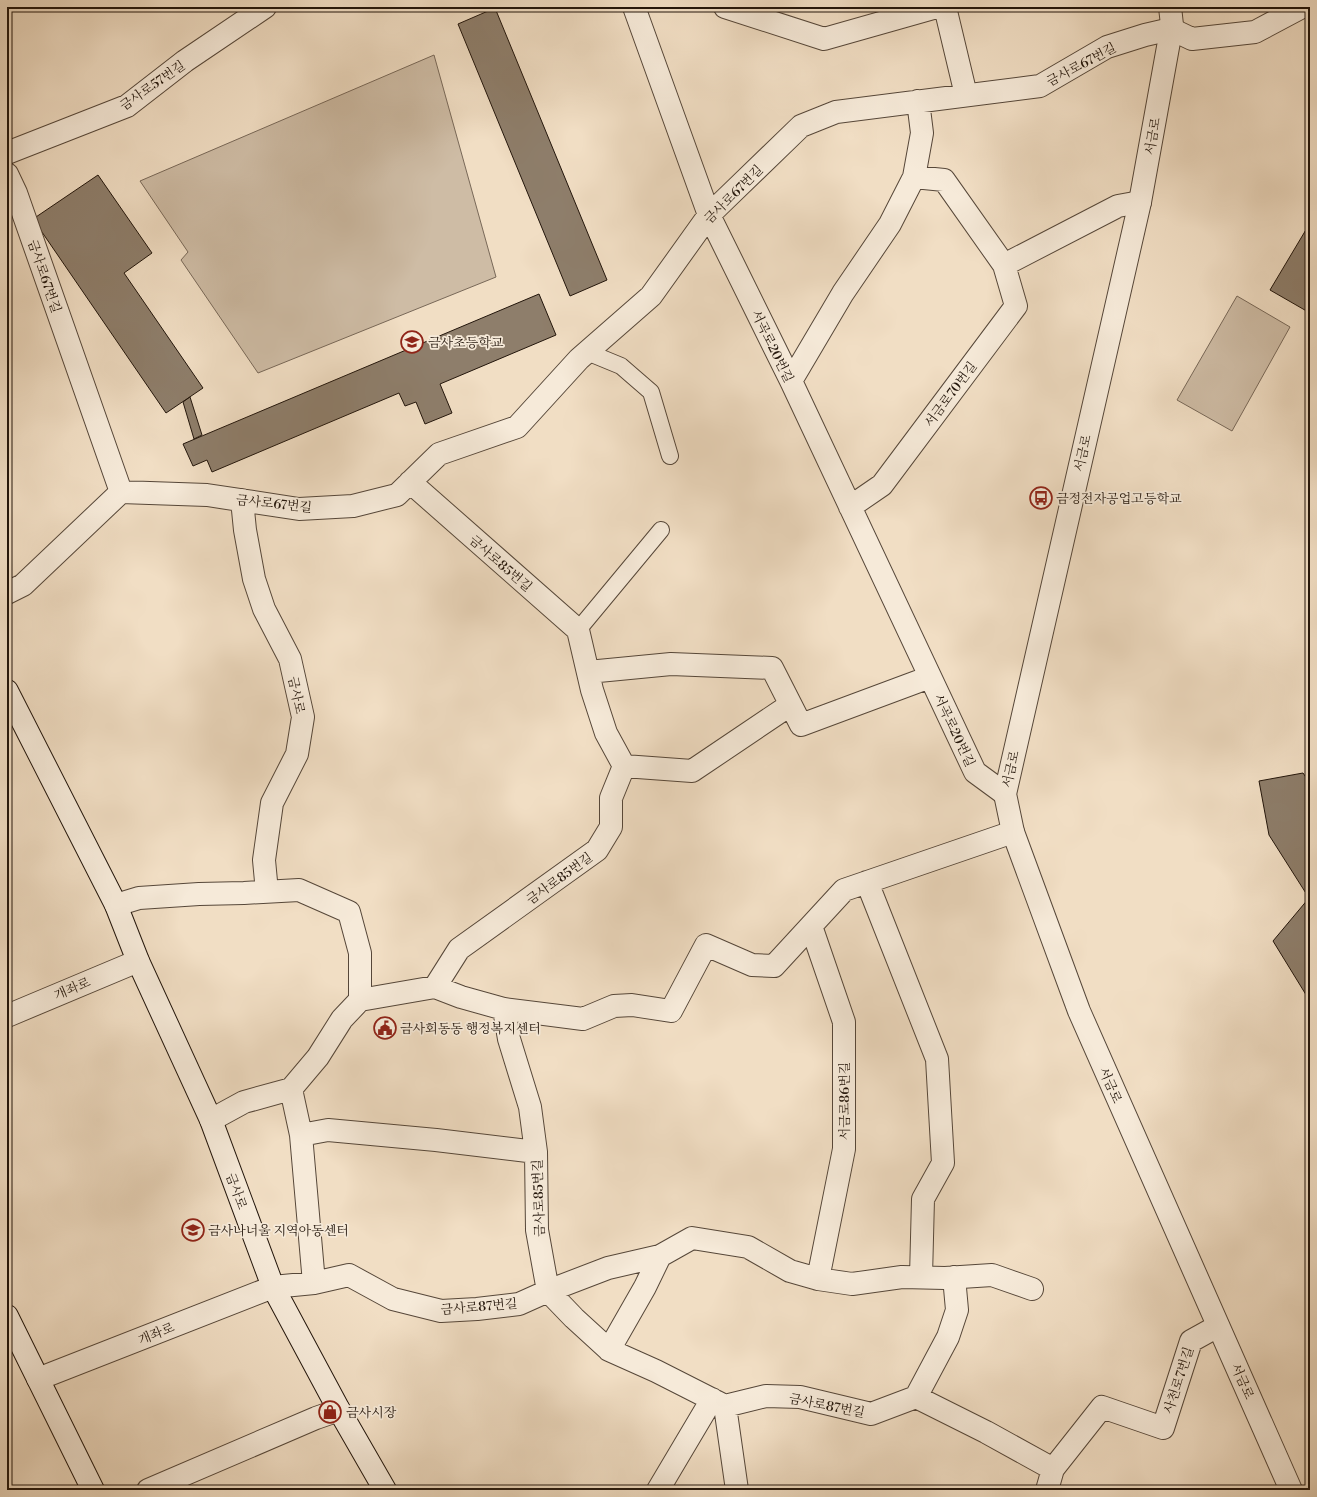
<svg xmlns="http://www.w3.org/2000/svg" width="1317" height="1497" font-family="'Libre Bodoni','Noto Serif KR',serif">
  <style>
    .green { fill: #cebca5; stroke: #786858 }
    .building { fill: #8e7e6b; stroke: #22150b }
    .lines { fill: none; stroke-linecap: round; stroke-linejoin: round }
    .service-casing { stroke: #564739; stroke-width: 18 }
    .minor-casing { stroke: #564739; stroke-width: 24 }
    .tertiary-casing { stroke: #564739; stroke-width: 24 }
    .secondary-casing { stroke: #22150b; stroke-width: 24 }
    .service { stroke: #f6ead9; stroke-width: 16 }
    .minor { stroke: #f6ead9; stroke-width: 22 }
    .tertiary { stroke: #f6ead9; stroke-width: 22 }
    .secondary { stroke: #f6ead9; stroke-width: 22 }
    .labels { text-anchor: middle; stroke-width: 3.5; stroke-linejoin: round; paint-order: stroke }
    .street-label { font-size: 13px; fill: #22150b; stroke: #f6ead9 }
    .poi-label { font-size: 13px; fill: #22150b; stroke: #f6ead9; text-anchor: start }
  </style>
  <rect width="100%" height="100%" fill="#f1dec4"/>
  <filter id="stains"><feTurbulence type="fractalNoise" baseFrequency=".005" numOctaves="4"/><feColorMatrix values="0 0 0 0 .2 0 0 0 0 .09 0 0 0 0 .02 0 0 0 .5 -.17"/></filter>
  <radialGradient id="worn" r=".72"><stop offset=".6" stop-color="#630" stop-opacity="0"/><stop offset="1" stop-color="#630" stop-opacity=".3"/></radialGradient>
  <path class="green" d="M434,55L496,277L258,373L181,260L188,252L140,181Z
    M1237,296L1290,327L1232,431L1177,400Z"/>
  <path class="building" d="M495,8L607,280L570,296L458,24Z
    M98,175L152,253L124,273L203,388L166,413L33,219Z
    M1310,223V313L1270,290Z
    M539,294L556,335L440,384L452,413L425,424L416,402L405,406L399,393L212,472L207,460L193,466L183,444Z
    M190,397L202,435L194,439L183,402Z
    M1303,773L1310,783V997L1308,998L1273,941L1309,898L1269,835L1259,781Z"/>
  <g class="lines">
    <g class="service-casing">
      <path id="service" d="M587,352L621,366L651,392L670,456
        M578,630L661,530"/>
    </g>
    <g class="minor-casing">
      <path id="minor" d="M634,7L709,215L791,381L975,772L1005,794
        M725,7L824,39L937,7
        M945,7L966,95
        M7,153L127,106L185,61L265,7
        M7,174L16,193L121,492
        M1004,265L1118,206L1140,202
        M791,381L843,293L890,224L914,177L922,133L918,101
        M410,482L578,630L592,690L606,733L624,766
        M242,500L245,530L254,579L264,609L290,659L303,717L297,754L272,803L264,860L267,892
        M850,507L882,485L1016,306L1004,265L944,180L914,177
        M7,593L23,585L121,492L207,495L299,509L353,506L397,495L439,454L517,427L579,359L651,296L709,215L801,126L836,112L1040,86L1107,47L1145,35L1171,29L1192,39L1255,32L1302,7
        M588,672L671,664L772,668L801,725L930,677
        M624,766L611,798V827L597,850L459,949L435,987L461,997L504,1009L509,1039L530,1107L536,1152L537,1230L548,1291L574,1318L609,1350L656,1371L725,1406L766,1396L800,1397L871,1414L916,1397L948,1337L957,1310L954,1277
        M624,766L692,771L790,705
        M867,882L937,1059L943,1163L923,1199L921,1277
        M116,905L139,898L199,894L244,893L299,890L349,912L360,953V1000
        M811,926L844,1022V1149L818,1279
        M504,1009L583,1019L614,1006L632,1005L671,1011L706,945L752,965L774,966L844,890L1013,832
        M7,1016L138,961
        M291,1089L301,1135L314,1283
        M211,1120L244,1102L291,1089L318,1057L342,1019L360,1000L435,987
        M301,1135L328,1130L436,1140L536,1152
        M609,1350L645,1287L660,1256
        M38,1379L273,1287L314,1283L349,1275L393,1299L441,1311L477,1309L519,1304L548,1291L608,1268L660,1256L692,1238L748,1247L790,1271L818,1279L852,1284L902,1277L945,1278L992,1275L1032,1289
        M916,1397L986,1432L1053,1469
        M725,1406L737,1490
        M148,1490L316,1418L339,1410
        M658,1490L712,1399
        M1047,1490L1053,1469L1102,1407L1163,1428L1191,1341L1218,1326"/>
    </g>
    <g class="tertiary-casing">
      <path id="tertiary" d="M1170,7L1172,25L1140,202L1005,794L1013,832L1079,1011L1291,1490"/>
    </g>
    <g class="secondary-casing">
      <path id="secondary" d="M7,691L116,905L138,961L211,1120L273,1287L339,1410L385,1490
        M7,1316L93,1490"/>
    </g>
    <use href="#service" class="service"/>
    <use href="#minor" class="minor"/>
    <use href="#tertiary" class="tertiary"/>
    <use href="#secondary" class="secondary"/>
  </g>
  <defs>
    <g id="school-ring" transform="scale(1.15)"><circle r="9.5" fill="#f6ead9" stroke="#8f2418" stroke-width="1.5"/><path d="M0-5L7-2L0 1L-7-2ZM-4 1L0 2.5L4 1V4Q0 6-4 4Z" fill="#8f2418"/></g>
    <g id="bus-ring" transform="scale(1.15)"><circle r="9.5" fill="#f6ead9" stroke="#8f2418" stroke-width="1.5"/><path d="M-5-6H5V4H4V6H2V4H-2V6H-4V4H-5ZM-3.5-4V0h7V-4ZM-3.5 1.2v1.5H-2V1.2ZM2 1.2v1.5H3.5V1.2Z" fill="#8f2418"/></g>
    <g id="civic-ring" transform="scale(1.15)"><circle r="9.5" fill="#f6ead9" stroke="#8f2418" stroke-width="1.5"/><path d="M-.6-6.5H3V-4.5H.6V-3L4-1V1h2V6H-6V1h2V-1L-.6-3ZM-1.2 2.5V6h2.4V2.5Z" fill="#8f2418"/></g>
    <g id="shop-ring" transform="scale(1.15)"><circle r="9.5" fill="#f6ead9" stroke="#8f2418" stroke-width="1.5"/><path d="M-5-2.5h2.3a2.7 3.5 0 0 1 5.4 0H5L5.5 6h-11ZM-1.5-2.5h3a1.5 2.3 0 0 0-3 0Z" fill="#8f2418"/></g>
  </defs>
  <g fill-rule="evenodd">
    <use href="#school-ring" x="412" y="342"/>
    <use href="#bus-ring" x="1041" y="498"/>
    <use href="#civic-ring" x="385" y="1028"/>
    <use href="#school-ring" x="193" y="1230"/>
    <use href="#shop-ring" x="330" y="1412"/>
  </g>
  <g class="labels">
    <g class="street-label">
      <text transform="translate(1081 64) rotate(-28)" y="5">금사로67번길</text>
      <text transform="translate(152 85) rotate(-35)" y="5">금사로57번길</text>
      <text transform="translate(1152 136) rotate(-80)" y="5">서금로</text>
      <text transform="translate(733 194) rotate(-45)" y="5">금사로67번길</text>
      <text transform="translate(45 276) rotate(71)" y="5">금사로67번길</text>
      <text transform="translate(773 346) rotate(64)" y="5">서곡로20번길</text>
      <text transform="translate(950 394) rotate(-53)" y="5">서금로70번길</text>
      <text transform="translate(1082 453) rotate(-77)" y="5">서금로</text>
      <text transform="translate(274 503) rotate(6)" y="5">금사로67번길</text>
      <text transform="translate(501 563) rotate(41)" y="5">금사로85번길</text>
      <text transform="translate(297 695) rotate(78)" y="5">금사로</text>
      <text transform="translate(955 730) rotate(65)" y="5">서곡로20번길</text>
      <text transform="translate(1010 769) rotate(-77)" y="5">서금로</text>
      <text transform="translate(559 878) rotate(-36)" y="5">금사로85번길</text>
      <text transform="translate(72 988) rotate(-23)" y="5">개좌로</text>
      <text transform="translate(1111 1085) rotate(66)" y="5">서금로</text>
      <text transform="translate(844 1101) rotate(-90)" y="5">서금로86번길</text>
      <text transform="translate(237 1191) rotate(70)" y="5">금사로</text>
      <text transform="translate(538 1198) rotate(-92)" y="5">금사로85번길</text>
      <text transform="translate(479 1306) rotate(-5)" y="5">금사로87번길</text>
      <text transform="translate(156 1333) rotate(-22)" y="5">개좌로</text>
      <text transform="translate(1178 1380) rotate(-72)" y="5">사천로7번길</text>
      <text transform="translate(1243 1381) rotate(66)" y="5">서금로</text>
      <text transform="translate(827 1405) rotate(11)" y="5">금사로87번길</text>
    </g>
    <g class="poi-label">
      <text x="428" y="347">금사초등학교</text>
      <text x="1056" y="503">금정전자공업고등학교</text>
      <text x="400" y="1033">금사회동동 행정복지센터</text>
      <text x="208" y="1235">금사나너울 지역아동센터</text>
      <text x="346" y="1417">금사시장</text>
    </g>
  </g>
  <rect width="1317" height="1497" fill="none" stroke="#f1dec4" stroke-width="24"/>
  <rect x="8" y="8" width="1301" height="1481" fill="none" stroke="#22150b" stroke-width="2"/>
  <rect x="12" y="12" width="1293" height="1473" fill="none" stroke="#22150b"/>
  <rect width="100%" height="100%" filter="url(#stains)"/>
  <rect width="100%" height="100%" fill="url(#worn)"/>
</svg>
